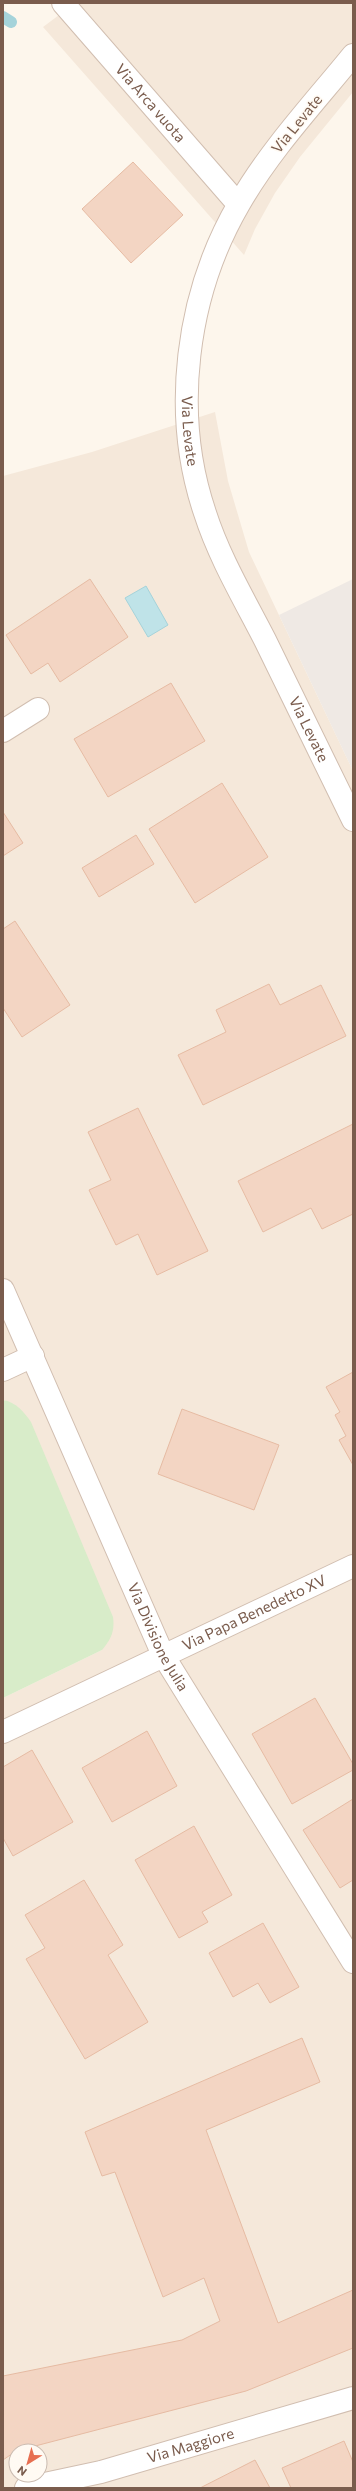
<svg xmlns="http://www.w3.org/2000/svg" width="356" height="2491" font-family="Commissioner,sans-serif">
  <style>
    .residential { fill: #f5e8da; fill-rule: evenodd }
    .industrial { fill: #efe9e4 }
    .green { fill: #d8ecc9 }
    .water { fill: #bfe3e8; stroke: #a5d3da }
    .lines { fill: none; stroke-linecap: round; stroke-linejoin: round }
    .stream { stroke: #a5d3da; stroke-width: 12 }
    .building { fill: #f3d5c3; stroke: #e6bba3 }
    .minor-casing { stroke: #d1beb0; stroke-width: 24 }
    .minor { stroke: #fff; stroke-width: 22 }
    .labels { text-anchor: middle; stroke-width: 3; stroke-linejoin: round; paint-order: stroke }
    .street-label { font-size: 15px; fill: #7a5c4d; stroke: #fffaf3 }
  </style>
  <rect width="100%" height="100%" fill="#fdf6ec"/>
  <path class="residential" d="M75,3H353V92L300,157L275,193L255,229L244,255L43,27Z
    M215,412L228,481L249,552L353,771V2488H3V1698L102,1650L5,1400H3V476L92,452ZM16,2451H40V2475H16Z"/>
  <path class="industrial" d="M353,579V771L279,615Z"/>
  <path class="green" d="M3,1400C16,1402 24,1412 31,1422L113,1617C115,1631 111,1639 102,1650L3,1698Z"/>
  <path class="water" d="M146,586L168,625L148,637L125,598Z"/>
  <g class="lines">
    <path class="stream" d="M3,17L11,22"/>
  </g>
  <path class="building" d="M133,162L183,215L131,263L82,209Z
    M90,579L128,637L60,682L48,663L31,674L6,635Z
    M171,683L205,741L108,797L74,739Z
    M222,783L268,857L195,903L149,829Z
    M3,812L23,843L3,856Z
    M136,835L154,864L99,897L82,868Z
    M15,921L70,1005L22,1037L3,1008V929Z
    M269,984L280,1005L321,985L346,1036L203,1105L178,1055L226,1032L216,1010Z
    M138,1108L208,1251L157,1275L138,1234L116,1245L89,1190L111,1180L88,1132Z
    M353,1124V1214L322,1229L311,1208L263,1232L238,1181Z
    M353,1372V1465L339,1440L346,1436L335,1415L340,1412L326,1387Z
    M182,1409L279,1445L254,1510L158,1474Z
    M315,1698L353,1764V1770L292,1804L252,1734Z
    M147,1731L177,1786L112,1822L82,1768Z
    M32,1750L73,1822L13,1856L3,1838V1767Z
    M353,1799V1880L340,1888L303,1830Z
    M194,1826L232,1895L202,1912L208,1922L179,1938L135,1860Z
    M84,1880L123,1945L108,1955L148,2022L85,2059L26,1959L45,1948L25,1915Z
    M263,1923L299,1987L270,2003L258,1983L233,1997L209,1953Z
    M302,2038L320,2082L206,2130L278,2323L353,2290V2348L246,2391L16,2451L3,2460V2376L182,2340L220,2321L204,2278L163,2297L115,2172L102,2176L85,2132Z
    M344,2441L353,2462V2488H291L282,2468Z
    M255,2460L270,2488H200Z"/>
  <g class="lines">
    <g class="minor-casing">
      <g id="minor">
        <path id="s1" d="M63,3L238,204"/>
        <path id="s2" d="M353,55C314,103 270,150 239,204C186,295 171,413 205,513C219,557 244,599 265,640C294,700 324,760 353,820"/>
        <path d="M3,731L38,709"/>
        <path id="s3" d="M3,1290L163,1655L353,1962"/>
        <path d="M3,1370L33,1356"/>
        <path id="s4" d="M3,1732L353,1566"/>
        <path id="s5" d="M26,2488L101,2472L353,2398"/>
      </g>
    </g>
    <use href="#minor" class="minor"/>
  </g>
  <g class="labels">
    <g class="street-label">
      <text dy="5" stroke="none"><textPath href="#s1" startOffset="133">Via Arca vuota</textPath></text>
      <text transform="translate(297 124) rotate(-51)" y="5">Via Levate</text>
      <text dy="5" stroke="none"><textPath href="#s2" startOffset="424">Via Levate</textPath></text>
      <text dy="5" stroke="none"><textPath href="#s2" startOffset="748">Via Levate</textPath></text>
      <text dy="5" stroke="none"><textPath href="#s4" startOffset="278">Via Papa Benedetto XV</textPath></text>
      <text dy="5" stroke="none"><textPath href="#s3" startOffset="380">Via Divisione Julia</textPath></text>
      <text dy="5" stroke="none"><textPath href="#s5" startOffset="170">Via Maggiore</textPath></text>
    </g>
  </g>
  <rect width="356" height="2491" fill="none" stroke="#7a5c4d" stroke-width="8"/>
  <g transform="translate(28 2463) rotate(217)"><circle r="19" fill="#fffaf3" stroke="#cabbb1"/>
  <path d="M0-3L7 15L0 10L-7 15Z" fill="#e76f51"/>
  <text y="-6" font-size="11" font-weight="bold" text-anchor="middle" fill="#7a5c4d">N</text>
  </g>
</svg>
